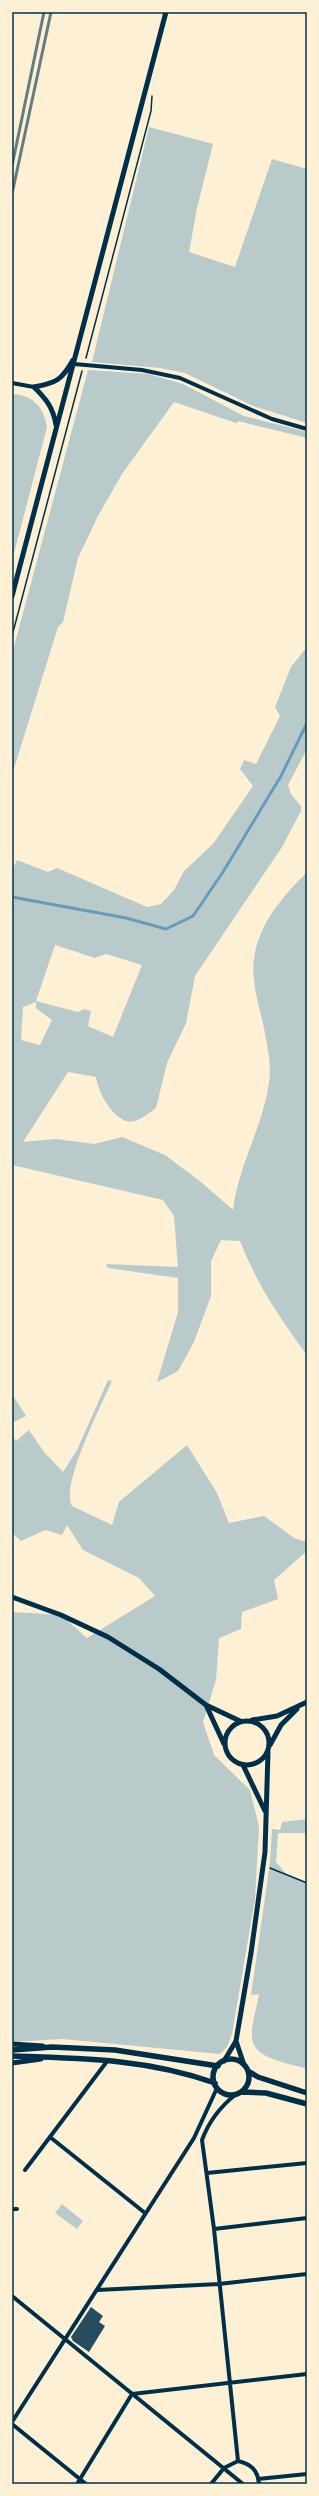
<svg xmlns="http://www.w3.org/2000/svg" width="319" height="2496" font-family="Raleway,sans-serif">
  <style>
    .green { fill: #b9caca; fill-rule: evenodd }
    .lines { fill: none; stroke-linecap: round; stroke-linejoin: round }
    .stream { stroke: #669bbc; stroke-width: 3 }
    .building { fill: #264d5e }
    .path { stroke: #003049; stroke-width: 1.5 }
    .minor { stroke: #003049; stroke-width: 4 }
    .tertiary { stroke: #003049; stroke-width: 5 }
    .secondary { stroke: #003049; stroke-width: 5.5 }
    .rail { stroke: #657d81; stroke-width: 3 }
    .neatline { fill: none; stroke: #003049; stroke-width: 1.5 }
  </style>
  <rect width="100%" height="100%" fill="#fdf0d5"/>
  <path class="green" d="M149,127L213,144L197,208L189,252L235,267L272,159L307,169V423L253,406L185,373L160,368L92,362Z
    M88,370L149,374L183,384L244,416L307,432V438L238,421L236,423L174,402L122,474L98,516L78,558L63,622L58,627L12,775V654Z
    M12,394C33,395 44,407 47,427L12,561Z
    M307,647V749L288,785L291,794L301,806V811L282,847L195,976L186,1023L167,1063L156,1108C150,1112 142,1119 135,1121C115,1126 98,1092 96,1077L68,1072L23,1142L56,1139L94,1144L122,1137L165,1155L201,1182L233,1210C238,1166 263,1127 269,1082C272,1065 267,1045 264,1028C259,1006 251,981 254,959C258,924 284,895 307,872V1355C279,1317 258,1286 240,1241L221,1240L211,1261V1296L194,1342L178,1371L157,1382L178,1312V1278L108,1268L106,1264L178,1267L174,1216L163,1200L12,1165V870L17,860L48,872L57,868L147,907L161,904L174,890L184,871L213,844L253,786L240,769L244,760L256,764L280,716L275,707L291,667ZM55,945L95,958L106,954L142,965L113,1037L88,1026L91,1011L84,1009L78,1012L36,1001ZM36,1002V1008L52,1020L40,1045L21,1040L23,1007Z
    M108,1380L112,1381C102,1404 60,1486 72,1506L112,1525L119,1502L187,1445L217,1493L229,1523L264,1516L294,1538L307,1542V1551L274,1580L278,1599L242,1612L241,1629L219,1638L216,1680L203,1722L214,1755L250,1790L259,1826L255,1899L232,2034L227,2047L220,2054L62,2039L12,2042V1612L61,1615L87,1638L155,1596L139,1578L83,1550L67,1525L62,1535L45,1530L21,1541L12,1533V1435L16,1441L29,1430L44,1452L63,1472L77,1450Z
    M12,1394L26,1416L14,1422L12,1419Z
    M307,1819V1833H278L276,1862L288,1876L307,1883V2069C290,2063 253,2060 252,2037C251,2024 257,2007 259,1994L251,1995L270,1863L272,1829L280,1830L282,1822Z
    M62,2204L83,2221L77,2229L55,2213Z"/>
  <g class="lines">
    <path class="stream" d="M12,897L126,918L166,929L193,916L223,872L281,776L307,723"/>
  </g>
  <path class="building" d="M91,2307L103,2316L99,2322L105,2326L89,2352L73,2341L71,2337Z"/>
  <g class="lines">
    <path class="path" d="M86,358L151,111L152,96
      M12,636L82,371
      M270,1868L307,1883"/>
    <path class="minor" d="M74,364L142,370L180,378L272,419L307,429
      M12,383L34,387
      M235,2095C220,2107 209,2121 202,2140L214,2229L238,2461
      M50,2137L145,2213
      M25,2170L108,2060
      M207,2173L307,2163
      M12,2209H17
      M214,2229L307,2218
      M97,2290L219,2284L307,2274
      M12,2296L243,2484
      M12,2422L194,2138L217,2088
      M12,2424L86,2484
      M258,2479L307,2474
      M77,2484L132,2394L307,2374
      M211,2484L224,2468L238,2461C251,2464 258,2470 259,2484"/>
    <path class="tertiary" d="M34,387C56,383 62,380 73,360
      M34,387C46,399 53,407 56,425
      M12,596L166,12
      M12,1597L61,1615L108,1637L159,1669L206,1705L240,1721
      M206,1705L224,1744
      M252,1720L277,1716L307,1702
      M225 1743a22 22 0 1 1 44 0a22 22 0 1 1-44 0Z
      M270,1745L281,1725L297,1709
      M243,1765L265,1811
      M236,2041L244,2065
      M12,2044L43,2046
      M224,2061L236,2041L251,1953L265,1852L268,1752
      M12,2063L41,2059"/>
    <path class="secondary" d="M12,2050L52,2047L115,2050L218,2066
      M12,2056C82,2058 148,2059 215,2083
      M213 2077a18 18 0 1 1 36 0a18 18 0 1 1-36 0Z
      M248,2071L258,2077L307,2093
      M241,2092L266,2093L307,2104"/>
    <path class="rail" d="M12,166L44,12
      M12,194L51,12"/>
  </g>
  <rect width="319" height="2496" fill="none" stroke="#fdf0d5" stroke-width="26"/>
  <rect x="13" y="13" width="293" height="2470" class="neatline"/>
</svg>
